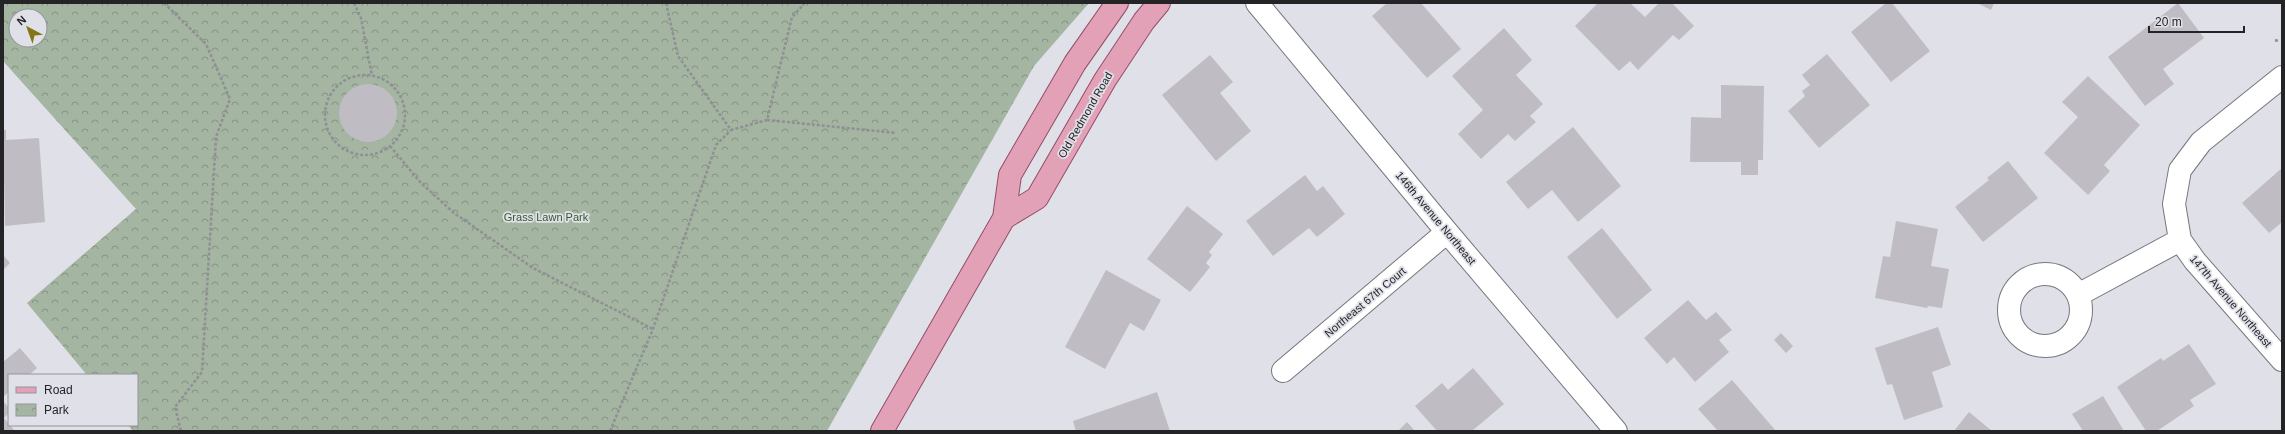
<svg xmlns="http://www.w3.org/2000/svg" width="2285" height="434" font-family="Arial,sans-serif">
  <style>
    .park { fill: url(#park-crowns); fill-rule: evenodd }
    .building { fill: #c0bcc4 }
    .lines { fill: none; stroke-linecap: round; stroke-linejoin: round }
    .minor-casing { stroke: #76777e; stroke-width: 24 }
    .major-casing { stroke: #944d67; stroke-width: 24 }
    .path { stroke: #8f8f95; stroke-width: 2.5; stroke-dasharray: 3 2; stroke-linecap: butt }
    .minor { stroke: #fff; stroke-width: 22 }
    .major { stroke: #e3a1b8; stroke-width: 22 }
    .labels { text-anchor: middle; stroke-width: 3.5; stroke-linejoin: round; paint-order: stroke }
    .street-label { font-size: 11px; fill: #242427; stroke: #dfe0e8 }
    .park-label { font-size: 11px; fill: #34582d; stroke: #dfe0e8 }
  </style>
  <defs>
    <pattern id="park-crowns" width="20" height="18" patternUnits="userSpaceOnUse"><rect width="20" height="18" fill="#a4b5a1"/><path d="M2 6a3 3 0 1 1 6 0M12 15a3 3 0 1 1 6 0" fill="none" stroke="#859383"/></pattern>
  </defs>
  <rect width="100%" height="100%" fill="#dfe0e8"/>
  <path class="park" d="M3,3H1089L1034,66L827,431H133L128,425H137V375H87L27,303L136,209L3,61ZM16,16H40V40H16Z"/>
  <path class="building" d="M1387,3H1421L1461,49L1427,78L1372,16Z
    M1598,3H1630L1645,17L1659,3H1672L1694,26L1679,40L1673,35L1638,70L1630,61L1619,71L1575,26Z
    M1886,3H1892L1930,51L1891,82L1851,32Z
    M1977,3H1994L1991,10Z
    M2178,3L2204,38L2163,69L2174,84L2145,106L2108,57Z
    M1504,28L1532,60L1516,75L1543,104L1530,116L1536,122L1515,141L1508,134L1481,159L1458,134L1483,110L1452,76Z
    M1827,54L1870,105L1819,148L1788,111L1805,96L1802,91L1810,85L1802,75Z
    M1210,55L1233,82L1220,93L1251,131L1216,161L1162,95Z
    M2088,76L2140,125L2104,165L2110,171L2088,195L2044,153L2078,117L2062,102Z
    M339 113a29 29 0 1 1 58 0a29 29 0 1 1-58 0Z
    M1721,85L1764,86L1763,160H1758V175H1741V162H1690L1691,117L1721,118Z
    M1573,127L1621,186L1578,222L1552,190L1528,209L1506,182Z
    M3,130H6V140L39,138L45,222L5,226Z
    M2008,161L2038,198L1983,242L1955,207L1989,180L1987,178Z
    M2282,168V224L2281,223L2269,233L2242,203Z
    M1305,175L1317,191L1323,186L1345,214L1317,237L1309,228L1273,256L1246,221Z
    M1187,206L1223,234L1209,252L1212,255L1206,263L1210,267L1190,292L1147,259Z
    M1896,221L1938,229L1931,266L1949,269L1942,308L1928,306L1927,308L1875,298L1883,256L1890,257Z
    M1602,228L1652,290L1617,319L1567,257Z
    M3,255L10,263L3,270Z
    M1106,270L1161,300L1144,331L1130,323L1105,369L1065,347Z
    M1688,300L1706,320L1716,312L1732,330L1719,340L1729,352L1695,382L1674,357L1667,364L1644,338Z
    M1938,327L1951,365L1932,372L1943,407L1904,420L1892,384L1887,385L1875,348Z
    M1781,333L1793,346L1786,353L1774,340Z
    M2189,344L2216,384L2190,400L2194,406L2157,431H2146L2117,387L2161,358L2163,361Z
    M20,348L37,368L29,375H9V392L3,397V362Z
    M1473,368L1504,404L1472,431H1437L1415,406L1442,383L1448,390Z
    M1732,380L1776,431H1718L1698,409Z
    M1157,392L1170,431H1076L1073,421Z
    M2103,396L2124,431H2083L2072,414Z
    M3,401L9,408V413L4,418L15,431H3Z
    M1969,412L1992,431H1954Z
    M1407,422L1415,431H1398Z"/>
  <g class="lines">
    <g class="minor-casing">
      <path id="minor" d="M1257,3L1447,232L1616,431
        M2180,240L2195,261L2282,360
        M2009 310a36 36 0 1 1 72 0a36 36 0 1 1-72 0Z
        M2078,295L2180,240L2174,204L2180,170L2201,142L2282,77
        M1283,371L1447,232"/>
    </g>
    <g class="major-casing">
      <path id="major" d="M1004,218L1037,198L1105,80L1144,21L1159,3
        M882,431L1004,218L1010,175L1075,63L1117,3"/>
    </g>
    <path class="path" d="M164,3L206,44L230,99L216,137L202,372L175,407L181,431
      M354,3L361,18L372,76
      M666,3L678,56L731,130L767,120L792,17L805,3
      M2275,40L2278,41
      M325 115a40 40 0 1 1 80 0a40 40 0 1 1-80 0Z
      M767,120L896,133
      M390,146L421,183L454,213L533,268L653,329
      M610,431L653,329L716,145L731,130"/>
    <use href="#minor" class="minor"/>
    <use href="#major" class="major"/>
  </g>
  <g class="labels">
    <g class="street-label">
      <text transform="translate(1085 115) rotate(-60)" y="4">Old Redmond Road</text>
      <text transform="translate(1436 218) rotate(50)" y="4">146th Avenue Northeast</text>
      <text transform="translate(2231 301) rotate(49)" y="4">147th Avenue Northeast</text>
      <text transform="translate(1365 302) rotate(-40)" y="4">Northeast 67th Court</text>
    </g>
    <g class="park-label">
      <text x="546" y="221">Grass Lawn Park</text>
    </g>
  </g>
  <rect width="2285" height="434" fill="none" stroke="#242427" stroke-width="8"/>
  <rect x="8" y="374" width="130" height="52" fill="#dfe0e8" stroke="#94959b"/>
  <rect x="16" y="387" width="20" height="6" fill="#e3a1b8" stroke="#94959b"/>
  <text x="44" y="394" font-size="12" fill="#242427">Road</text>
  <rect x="16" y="404" width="20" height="12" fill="url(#park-crowns)" stroke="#94959b"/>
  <text x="44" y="414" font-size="12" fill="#242427">Park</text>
  <g transform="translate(28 28) rotate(319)"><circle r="19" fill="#dfe0e8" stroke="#94959b"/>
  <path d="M0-3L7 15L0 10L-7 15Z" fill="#847518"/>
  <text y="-6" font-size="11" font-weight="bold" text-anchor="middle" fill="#242427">N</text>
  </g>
  <path d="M2149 26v6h95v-6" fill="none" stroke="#242427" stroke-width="2"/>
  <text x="2155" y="26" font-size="12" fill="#242427" stroke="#dfe0e8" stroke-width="3" paint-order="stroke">20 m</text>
</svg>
